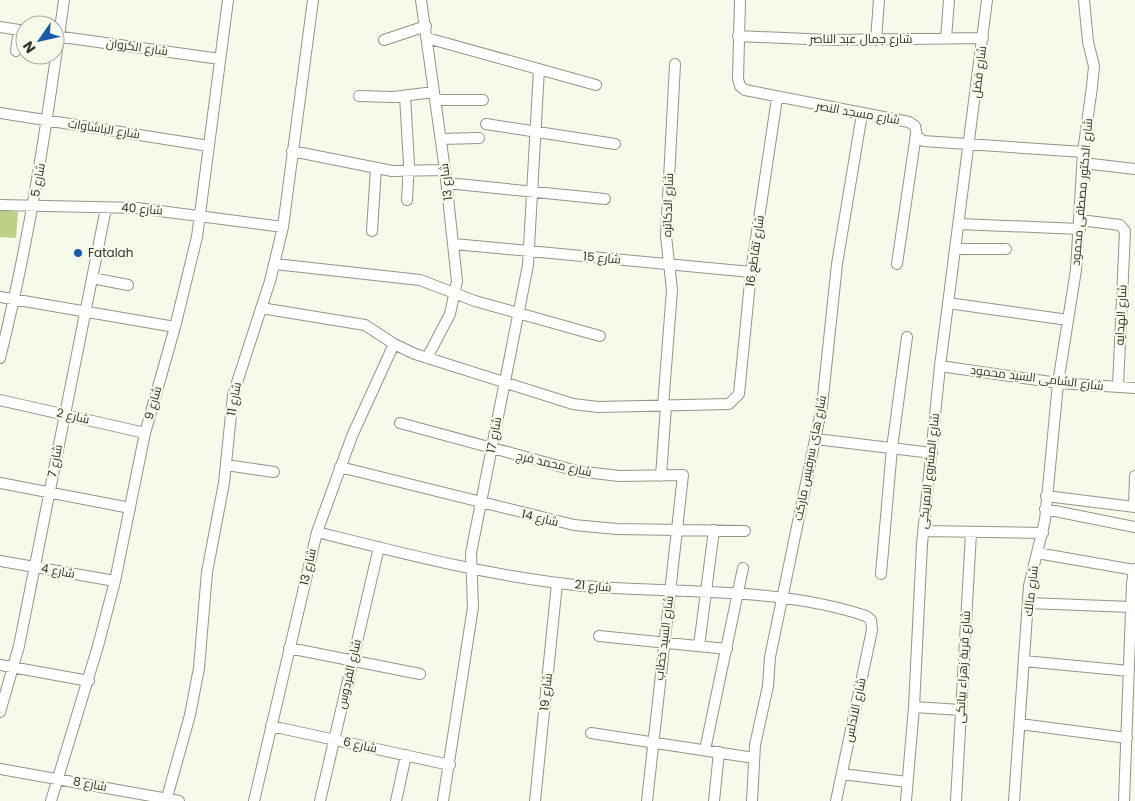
<svg xmlns="http://www.w3.org/2000/svg" width="1135" height="801" font-family="Poppins,Cairo,sans-serif">
  <style>
    .green { fill: #bdd086 }
    .lines { fill: none; stroke-linecap: round; stroke-linejoin: round }
    .minor-casing { stroke: #919687; stroke-width: 12 }
    .minor { stroke: #fff; stroke-width: 10 }
    .poi-dot { fill: #165bab; stroke: #f6faea; stroke-width: 2 }
    .labels { text-anchor: middle; stroke-width: 4.5; stroke-linejoin: round; paint-order: stroke }
    .street-label { font-size: 12px; fill: #31332d; stroke: #f6faea }
    .poi-label { font-size: 12px; fill: #31332d; stroke: #f6faea; text-anchor: start }
  </style>
  <rect width="100%" height="100%" fill="#f6faea"/>
  <path class="green" d="M0,210L18,212L16,238L0,237Z"/>
  <g class="lines">
    <g class="minor-casing">
      <path id="minor" d="M421,0L445,170L457,281L450,314L427,358
        M740,0L738,79L740,86L745,90L909,122L915,126L917,136L923,141L1083,152
        M0,27L25,31
        M55,36L220,59
        M738,36L829,40L983,38
        M427,38L596,85
        M946,38L949,0
        M384,40L426,26
        M876,40L879,0
        M16,51L19,30
        M359,96L393,97L434,92
        M405,96L409,164L407,200
        M436,100H483
        M0,113L209,146
        M486,124L615,144
        M441,139L479,138
        M292,151L392,171L445,170
        M1083,163L1135,169
        M447,183L605,199
        M0,205L137,208L283,227
        M1080,220L1120,225L1125,231L1118,387
        M959,224L1080,229
        M372,231L376,168
        M454,244L751,272
        M956,249H1006
        M275,264L420,280L475,301L600,336
        M897,264L916,134
        M92,278L128,285
        M0,297L175,327
        M948,303L1068,320
        M261,308L365,325L394,344L415,354L573,404L598,407L729,404L739,394L751,272L777,98
        M0,358C30,238 47,123 64,0
        M940,366L1058,383L1135,388
        M0,400L145,433
        M663,406L672,290L666,236L675,64
        M400,423L577,471L619,476L683,475L647,801
        M816,439L932,453
        M226,465L274,472
        M340,467L574,525L617,529L745,531
        M661,476L666,406
        M0,483L130,508
        M1046,496L1135,507
        M1134,507L1135,476
        M1045,509L1135,527
        M924,531L1043,533
        M317,532C405,554 493,577 584,586C677,594 776,586 866,616L871,620L872,630L836,801
        M1037,553L1135,570
        M0,561L115,581
        M881,574L892,448L907,337
        M1028,603L1131,607
        M599,636L727,649
        M699,646L714,530
        M289,648L420,674
        M1024,661L1129,671
        M0,665L89,681
        M914,707L961,710
        M0,712L19,646L106,208
        M1020,724L1127,738
        M271,726L450,765
        M591,733L754,758
        M705,750L743,568
        M0,769L179,801
        M842,774L907,782
        M51,801L98,646L115,581L145,433L175,327L197,237L228,0
        M166,801L190,715L199,668L207,572L224,483L233,395L270,281L283,227L313,0
        M254,801L317,532L352,436L394,344
        M320,801L379,547
        M396,801L406,755
        M443,801L473,607L471,553L528,265L539,69
        M535,801L557,583
        M714,801L719,752
        M752,801L755,745L768,686L770,657L822,406L837,264L862,114
        M906,801L914,707L922,544L940,366L987,0
        M956,801L971,533
        M1014,801L1029,586L1045,520L1058,383L1076,270L1083,152L1092,87L1094,66L1088,42L1084,0
        M1124,801L1132,584L1134,569"/>
    </g>
    <use href="#minor" class="minor"/>
  </g>
  <circle class="poi-dot" cx="78" cy="253" r="5"/>
  <g class="labels">
    <g class="street-label">
      <text x="861" y="43">شارع جمال عبد الناصر</text>
      <text transform="translate(137 47) rotate(8)" y="4">شارع الكروان</text>
      <text transform="translate(979 72) rotate(-83)" y="4">شارع فضل</text>
      <text transform="translate(858 113) rotate(10)" y="4">شارع مسجد النصر</text>
      <text transform="translate(104 129) rotate(9)" y="4">شارع الباشاوات</text>
      <text transform="translate(38 180) rotate(-80)" y="4">شارع 5</text>
      <text transform="translate(446 182) rotate(-97)" y="4">شارع 13</text>
      <text transform="translate(1082 192) rotate(-85)" y="4">شارع الدكتور مصطفى محمود</text>
      <text transform="translate(668 205) rotate(-88)" y="4">شارع الدكاتره</text>
      <text transform="translate(142 209) rotate(4)" y="4">شارع 40</text>
      <text transform="translate(755 251) rotate(-82)" y="4">شارع تقاطع 16</text>
      <text transform="translate(602 258) rotate(5)" y="4">شارع 15</text>
      <text transform="translate(1121 315) rotate(-87)" y="4">شارع الهدايه</text>
      <text transform="translate(1037 378) rotate(7)" y="4">شارع الشامى السيد محمود</text>
      <text transform="translate(234 399) rotate(-80)" y="4">شارع 11</text>
      <text transform="translate(153 403) rotate(-74)" y="4">شارع 9</text>
      <text transform="translate(73 416) rotate(13)" y="4">شارع 2</text>
      <text transform="translate(494 435) rotate(-79)" y="4">شارع 17</text>
      <text transform="translate(810 458) rotate(-79)" y="4">شارع هاى سرفيس ماركت</text>
      <text transform="translate(55 461) rotate(-79)" y="4">شارع 7</text>
      <text transform="translate(554 464) rotate(13)" y="4">شارع محمد فرج</text>
      <text transform="translate(929 471) rotate(-84)" y="4">شارع المشروع الامريكى</text>
      <text transform="translate(540 518) rotate(13)" y="4">شارع 14</text>
      <text transform="translate(308 567) rotate(-77)" y="4">شارع 13</text>
      <text transform="translate(58 571) rotate(10)" y="4">شارع 4</text>
      <text transform="translate(593 586) rotate(5)" y="4">شارع 21</text>
      <text transform="translate(1031 591) rotate(-83)" y="4">شارع مالك</text>
      <text transform="translate(664 638) rotate(-83)" y="4">شارع السيد خطاب</text>
      <text transform="translate(963 667) rotate(-87)" y="4">شارع قرية زهراء بيانكى</text>
      <text transform="translate(349 674) rotate(-77)" y="4">شارع الفردوس</text>
      <text transform="translate(546 692) rotate(-84)" y="4">شارع 19</text>
      <text transform="translate(855 710) rotate(-78)" y="4">شارع الاندلس</text>
      <text transform="translate(360 745) rotate(12)" y="4">شارع 6</text>
      <text transform="translate(90 784) rotate(10)" y="4">شارع 8</text>
    </g>
    <g class="poi-label">
      <text x="88" y="257">Fatalah</text>
    </g>
  </g>
  <g transform="translate(40 40) rotate(236)"><circle r="24" fill="#f6faea" stroke="#a7aa9e"/>
  <path d="M0-4L9 19L0 12L-9 19Z" fill="#165bab"/>
  <text y="-8" font-size="14" font-weight="bold" text-anchor="middle" fill="#31332d">N</text>
  </g>
</svg>
